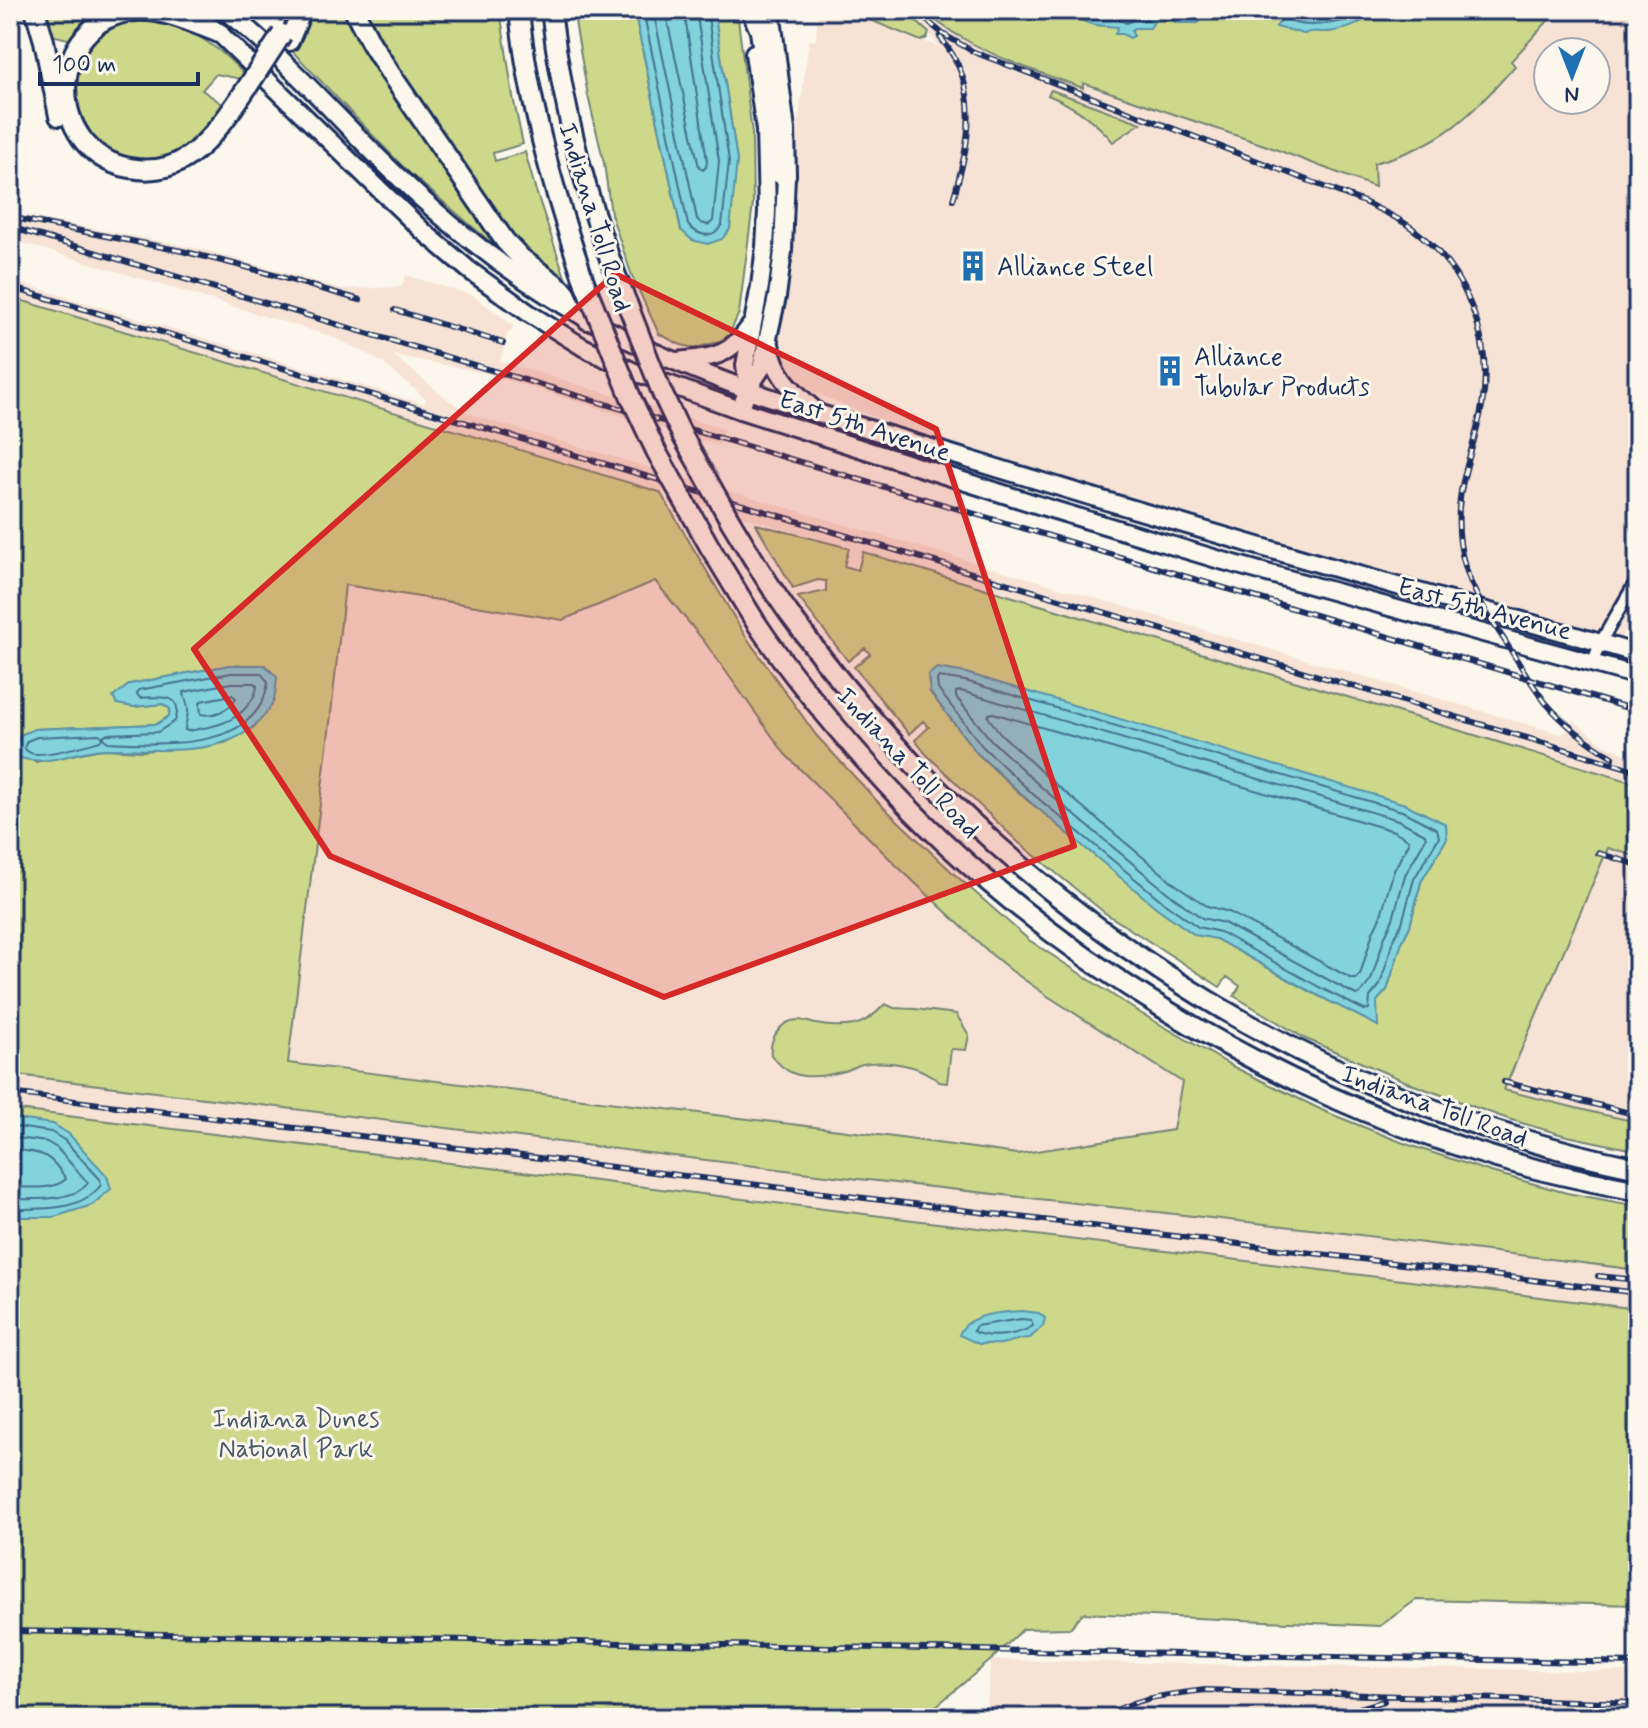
<svg xmlns="http://www.w3.org/2000/svg" width="1648" height="1728" font-family="Mynerve,sans-serif">
  <style>
    .built { fill: #f6e3d5; fill-rule: evenodd }
    .green { fill: #cdd88b; stroke: #748474; stroke-width: 2; fill-rule: evenodd }
    .water { fill: #82d3dc; stroke: #5991aa; stroke-width: 2 }
    .lines { fill: none; stroke-linecap: round; stroke-linejoin: round }
    .shore { stroke: #447190; stroke-width: 2 }
    .minor-casing { stroke: #1b2f5e; stroke-width: 16 }
    .primary-casing { stroke: #1b2f5e; stroke-width: 22 }
    .trunk-casing { stroke: #1b2f5e; stroke-width: 22 }
    .motorway-casing { stroke: #1b2f5e; stroke-width: 24 }
    .minor { stroke: #fbf7ec; stroke-width: 10 }
    .primary { stroke: #fbf7ec; stroke-width: 16 }
    .trunk { stroke: #fbf7ec; stroke-width: 16 }
    .motorway { stroke: #fbf7ec; stroke-width: 18 }
    .rail-casing { stroke: #1b2f5e; stroke-width: 6 }
    .rail { stroke: #fbf7ec; stroke-width: 3; stroke-dasharray: 9; stroke-linecap: butt }
    .motorway-bridge-casing { stroke: #1b2f5e; stroke-width: 24; stroke-linecap: butt }
    .motorway-bridge { stroke: #fbf7ec; stroke-width: 18 }
    .marked { fill: #d62828; fill-opacity: 0.2; stroke: #d62828; stroke-width: 6; stroke-linejoin: round }
    .labels { text-anchor: middle; stroke-width: 6; stroke-linejoin: round; paint-order: stroke }
    .street-label { font-size: 26px; fill: #1b2f5e; stroke: #fbf7ec }
    .poi-label { font-size: 26px; fill: #1b2f5e; stroke: #fbf7ec; text-anchor: start }
    .park-label { font-size: 26px; fill: #485969; stroke: #fbf7ec }
  </style>
  <rect width="100%" height="100%" fill="#fbf7ec"/>
  <filter id="ink" filterUnits="userSpaceOnUse"><feTurbulence type="fractalNoise" baseFrequency=".0125" numOctaves="2"/><feDisplacementMap in="SourceGraphic" scale="16" xChannelSelector="R" yChannelSelector="G"/><feConvolveMatrix kernelMatrix="1 2 1 2 8 2 1 2 1" color-interpolation-filters="sRGB"/></filter>
  <g filter="url(#ink)">
    <path class="built" d="M818,10H846L939,47L929,33L904,10H922L945,27L968,41L1267,146L1374,186V163L1419,148L1456,126L1481,104L1515,66L1510,61L1558,10H1638V606L1620,640L928,437L866,414L808,390L789,377L779,359L777,334L791,277L797,210L796,139L809,41L816,40ZM1548,52H1596V100H1548Z
      M10,213L201,249L342,289L402,287L406,275L472,295L514,326L507,335L500,361L724,429L719,446L485,373L393,355L450,401L469,413L481,418L1563,735L1573,720L1602,743L1638,760V784L864,552L858,570L843,566L848,548L10,297V280L424,404L426,399L384,364L366,353L330,336L10,239Z
      M655,581L704,641L897,866L991,954L1012,971L1046,995L1183,1081L1174,1130L1017,1154L864,1133L287,1062L330,723L345,584L563,620Z
      M1608,848L1638,857V1122L1600,1114L1503,1090Z
      M10,1074L859,1179L1329,1231L1638,1270V1309L10,1109Z
      M991,1660L1638,1672V1718H980L986,1714Z"/>
    <path class="green" d="M44,10H108C92,18 83,27 72,40L51,35Z
      M312,10H346L499,245H494L406,170L293,52L303,37Z
      M364,10H469L470,13L500,10L513,97L523,144L493,153L495,161L525,152L536,191L566,280C554,273 541,266 531,256C506,232 488,199 469,171C432,119 393,67 364,10Z
      M573,10H634L681,230L737,161L714,10H737L752,134L753,204L739,313L729,335L718,342L695,348L681,345L659,334L632,276L611,214L604,163L588,96Z
      M846,10H904L929,33L927,38L921,41Z
      M922,10H1072L1073,14L1131,30L1159,14L1178,23H1197L1212,10L1269,15L1284,18L1277,26L1310,31L1329,32L1372,12L1373,10H1558L1511,61L1515,66C1469,117 1443,145 1374,163L1375,187L1267,146L1083,83V88C1041,73 997,59 959,36C946,29 934,19 922,10Z
      M154,17L191,31L220,51L245,74L241,79L216,74L202,90L224,105C212,120 200,140 183,150C170,158 152,162 136,160C102,156 86,140 77,108C75,102 73,96 73,91C74,85 76,78 77,73C81,57 88,41 102,31C117,21 136,18 154,17Z
      M1051,90L1141,123L1113,142C1095,120 1074,106 1048,95Z
      M10,297L660,492L744,634L816,735L877,801L952,872L1029,940L1137,1011L1234,1067L1326,1112L1406,1144L1491,1172L1567,1193L1638,1206V1270L1328,1231L859,1179L10,1074ZM655,581L704,641L785,754L897,866L991,954L1012,971L1046,995L1182,1082L1173,1130L1017,1154L864,1133L288,1063L330,723L345,585L563,620ZM230,665L274,700L254,727L225,743L143,751L102,749L35,762L34,729L157,724L169,716L170,709L163,704L133,707L130,684Z
      M756,524L849,548L844,566L858,570L863,552L1638,784V857L1608,848L1504,1090L1600,1114L1638,1122V1151L1563,1135L1508,1119L1414,1085L1306,1039L1234,996L1240,986L1227,977L1220,987L1105,913L1018,842L926,754L915,740L929,727L923,721L909,734L854,667L870,654L865,648L848,661L798,597L826,591V581L818,580L793,588ZM930,692L1447,838L1421,882L1410,926L1402,942L1387,990L1377,1001L1315,994L1216,939L1028,801L977,753Z
      M885,1004L894,1008L915,1009L956,1014L969,1035L966,1050L951,1049L947,1083L939,1082C921,1064 887,1060 862,1064C856,1066 851,1069 845,1071C830,1075 809,1079 795,1074C784,1070 778,1063 771,1055C769,1040 780,1020 798,1020C804,1020 811,1023 816,1024C829,1027 841,1027 854,1025C867,1022 876,1014 885,1004Z
      M10,1109L1638,1309V1605L1416,1600L1380,1626L1083,1613L1070,1628L1023,1629L991,1660L922,1718H10Z"/>
    <path class="water" d="M634,10H714L737,161L730,229L722,239L708,244L692,240L681,230Z
      M1072,10H1212L1198,23H1178L1159,14L1150,28H1134L1131,30L1134,36L1130,38L1122,34H1115L1118,27C1100,25 1082,27 1072,10Z
      M1217,10H1315L1339,13L1373,10C1362,26 1344,31 1325,32C1316,32 1312,30 1304,34L1276,27L1283,18L1268,15Z
      M230,665H265L277,677C276,685 276,695 273,702C242,763 160,748 105,749C74,750 52,767 20,758L15,748L20,735L34,729L157,724L169,716L170,709L163,704L133,707L117,704L113,697L130,684Z
      M937,668L966,673L1405,804L1446,824L1447,838L1421,882L1410,926L1402,942L1387,990L1377,1001L1378,1026L1315,994L1216,939L1195,935L1157,908L1029,801L977,753L930,692L928,675Z
      M10,1118L53,1124L69,1134L107,1176L111,1189L92,1205L54,1217H10Z
      M1021,1311L1039,1313L1045,1318L1043,1326L1030,1338C1020,1338 1012,1342 1001,1344C994,1345 986,1343 979,1344L959,1335C967,1313 1000,1313 1021,1311Z"/>
    <g class="lines">
      <path class="shore" d="M643,10L688,225C699,236 712,240 722,225L729,161L707,10
        M653,10L697,219L701,223L708,225L713,221L719,161L696,10
        M665,10L699,167L703,170L706,167L707,161L684,10
        M1081,10C1094,21 1112,15 1126,23L1133,20H1145L1152,10
        M1284,10L1288,14L1292,22C1308,28 1351,24 1363,10
        M231,673H261L268,682C258,753 160,744 108,742L104,739V735L107,734L158,732L175,721C185,692 159,697 140,698L137,694L139,690Z
        M939,677L965,681L1402,811L1437,829L1439,837L1414,879L1402,923L1394,939L1380,985L1370,997L1369,1009L1364,1010L1319,987L1220,932L1198,927L1162,901L1034,795L983,747L938,689L937,680Z
        M231,683H254L257,686C256,694 254,697 249,704C234,724 211,727 188,731L185,730C185,723 189,715 188,708C187,701 184,698 184,692Z
        M961,691L1398,820L1425,834L1426,838L1405,875L1393,919L1385,936L1371,980L1360,994L1356,995L1224,923L1202,918L1168,893L1041,787L991,740L956,697V692Z
        M232,695L236,698C231,710 212,717 201,714L200,704L201,701Z
        M993,713L1394,831L1408,839L1409,843L1394,870L1381,915L1373,932L1360,975L1356,979H1352L1229,912L1207,906L1175,884L1048,778L1000,733L988,717L989,714Z
        M99,734L103,737L100,741C82,746 53,755 35,754C29,753 28,752 24,748L27,741L37,737Z
        M10,1126L51,1132L64,1140L100,1179L101,1185C80,1212 41,1209 10,1209
        M10,1137L47,1142L57,1148L88,1183C73,1202 32,1199 10,1199
        M10,1149C41,1153 48,1151 66,1179C53,1191 28,1187 10,1187
        M1021,1319L1031,1320L1033,1326C1019,1335 987,1340 973,1331L976,1326Z"/>
      <g class="minor-casing">
        <path id="minor" d="M1593,662L1600,643L1638,578"/>
      </g>
      <g class="primary-casing">
        <path id="primary" d="M189,10L219,33L380,190L424,232L469,270L530,314L583,347L632,371L740,410L1051,509L1220,560L1638,676
          M225,10C286,58 336,117 391,170C438,216 491,259 546,294C674,377 830,416 974,461C1118,505 1263,548 1408,589C1485,611 1562,631 1638,654"/>
      </g>
      <g class="trunk-casing">
        <path id="trunk" d="M770,344C775,377 794,391 818,413
          M676,361C714,357 728,358 751,325
          M748,389L745,365L760,286L765,247L767,211L765,130L754,53
          M740,410L748,389L761,369L777,297L783,251L786,175"/>
      </g>
      <g class="motorway-casing">
        <path id="motorway" d="M35,10L44,41L59,116
          M354,10L371,43L390,73L505,241L521,258L562,289L588,320
          M519,10C528,104 555,195 585,284
          M551,10C562,108 589,212 627,303
          M751,10L760,31L773,122L776,169L780,174L786,175L785,130L770,10
          M219,33C193,23 164,9 136,11C46,18 42,152 130,168C151,172 172,168 189,156C214,138 231,111 248,86
          M289,41L302,10
          M731,522C751,555 770,588 793,619C998,901 1296,1098 1638,1168
          M711,549C726,573 740,597 755,621C788,671 828,719 868,764C1038,955 1284,1102 1532,1168C1567,1177 1602,1184 1638,1191"/>
      </g>
      <use href="#minor" class="minor"/>
      <use href="#primary" class="primary"/>
      <use href="#trunk" class="trunk"/>
      <use href="#motorway" class="motorway"/>
      <g class="rail-casing">
        <path id="rail" d="M914,10L943,34L974,52L1364,202C1380,210 1397,217 1412,228C1466,268 1494,340 1482,406C1473,457 1453,487 1460,543C1465,581 1484,610 1505,641C1518,662 1531,683 1545,702C1565,725 1587,742 1613,757
          M940,37C983,88 969,143 953,200
          M14,218L182,251L246,267L360,300
          M10,227L1638,711
          M10,287L1638,771
          M395,310L503,343
          M1598,853L1638,865
          M1504,1082L1638,1115
          M10,1093L1638,1293
          M1598,1276L1638,1280
          M10,1631L1638,1663
          M1102,1718C1137,1697 1165,1695 1205,1690L1638,1703
          M1340,1718L1360,1708L1384,1701"/>
      </g>
      <use href="#rail" class="rail"/>
      <g class="motorway-bridge-casing">
        <path id="motorway-bridge" d="M248,86L282,34
          M585,284L632,400L656,451L711,549
          M627,303L662,393L683,437L731,522"/>
      </g>
      <use href="#motorway-bridge" class="motorway-bridge"/>
    </g>
  </g>
  <path class="marked" d="M615,274L936,429L1074,846L664,997L330,856L194,649Z"/>
  <defs>
    <g id="building-bare" transform="scale(2.4)"><path d="M-4-6H4V6H1V3H-1V6H-4ZM-2.5-4.3h1.7v1.8h-1.7ZM.8-4.3h1.7v1.8H.8ZM-2.5-1h1.7V.8h-1.7ZM.8-1h1.7V.8H.8Z" fill="#1f6fb2" stroke="#fbf7ec" stroke-width="2.5" paint-order="stroke"/></g>
  </defs>
  <g fill-rule="evenodd">
    <use href="#building-bare" x="973" y="266"/>
    <use href="#building-bare" x="1170" y="371"/>
  </g>
  <g class="labels">
    <g class="street-label">
      <text transform="translate(596 217) rotate(73)" y="9">Indiana Toll Road</text>
      <text transform="translate(865 425) rotate(18)" y="9">East 5th Avenue</text>
      <text transform="translate(1485 608) rotate(15)" y="9">East 5th Avenue</text>
      <text transform="translate(909 762) rotate(47)" y="9">Indiana Toll Road</text>
      <text transform="translate(1435 1105) rotate(20)" y="9">Indiana Toll Road</text>
    </g>
    <g class="poi-label">
      <text x="997" y="275">Alliance Steel</text>
      <text x="1194" y="365">Alliance<tspan x="1194" dy="30">Tubular Products</tspan></text>
    </g>
    <g class="park-label">
      <text x="296" y="1427">Indiana Dunes<tspan x="296" dy="30">National Park</tspan></text>
    </g>
  </g>
  <rect width="1648" height="1728" fill="none" stroke="#fbf7ec" stroke-width="40"/>
  <rect x="20" y="20" width="1608" height="1688" fill="none" stroke="#1b2f5e" stroke-width="3" filter="url(#ink)"/>
  <g transform="translate(1572 76) rotate(180)"><circle r="38" fill="#fbf7ec" stroke="#a1a7b3" stroke-width="2"/>
  <path d="M0-6L14 30L0 20L-14 30Z" fill="#1f6fb2"/>
  <text y="-12" font-size="22" font-weight="bold" text-anchor="middle" fill="#1b2f5e">N</text>
  </g>
  <path d="M40 72v12h158v-12" fill="none" stroke="#1b2f5e" stroke-width="4"/>
  <text x="52" y="72" font-size="24" fill="#1b2f5e" stroke="#fbf7ec" stroke-width="6" paint-order="stroke">100 m</text>
</svg>
